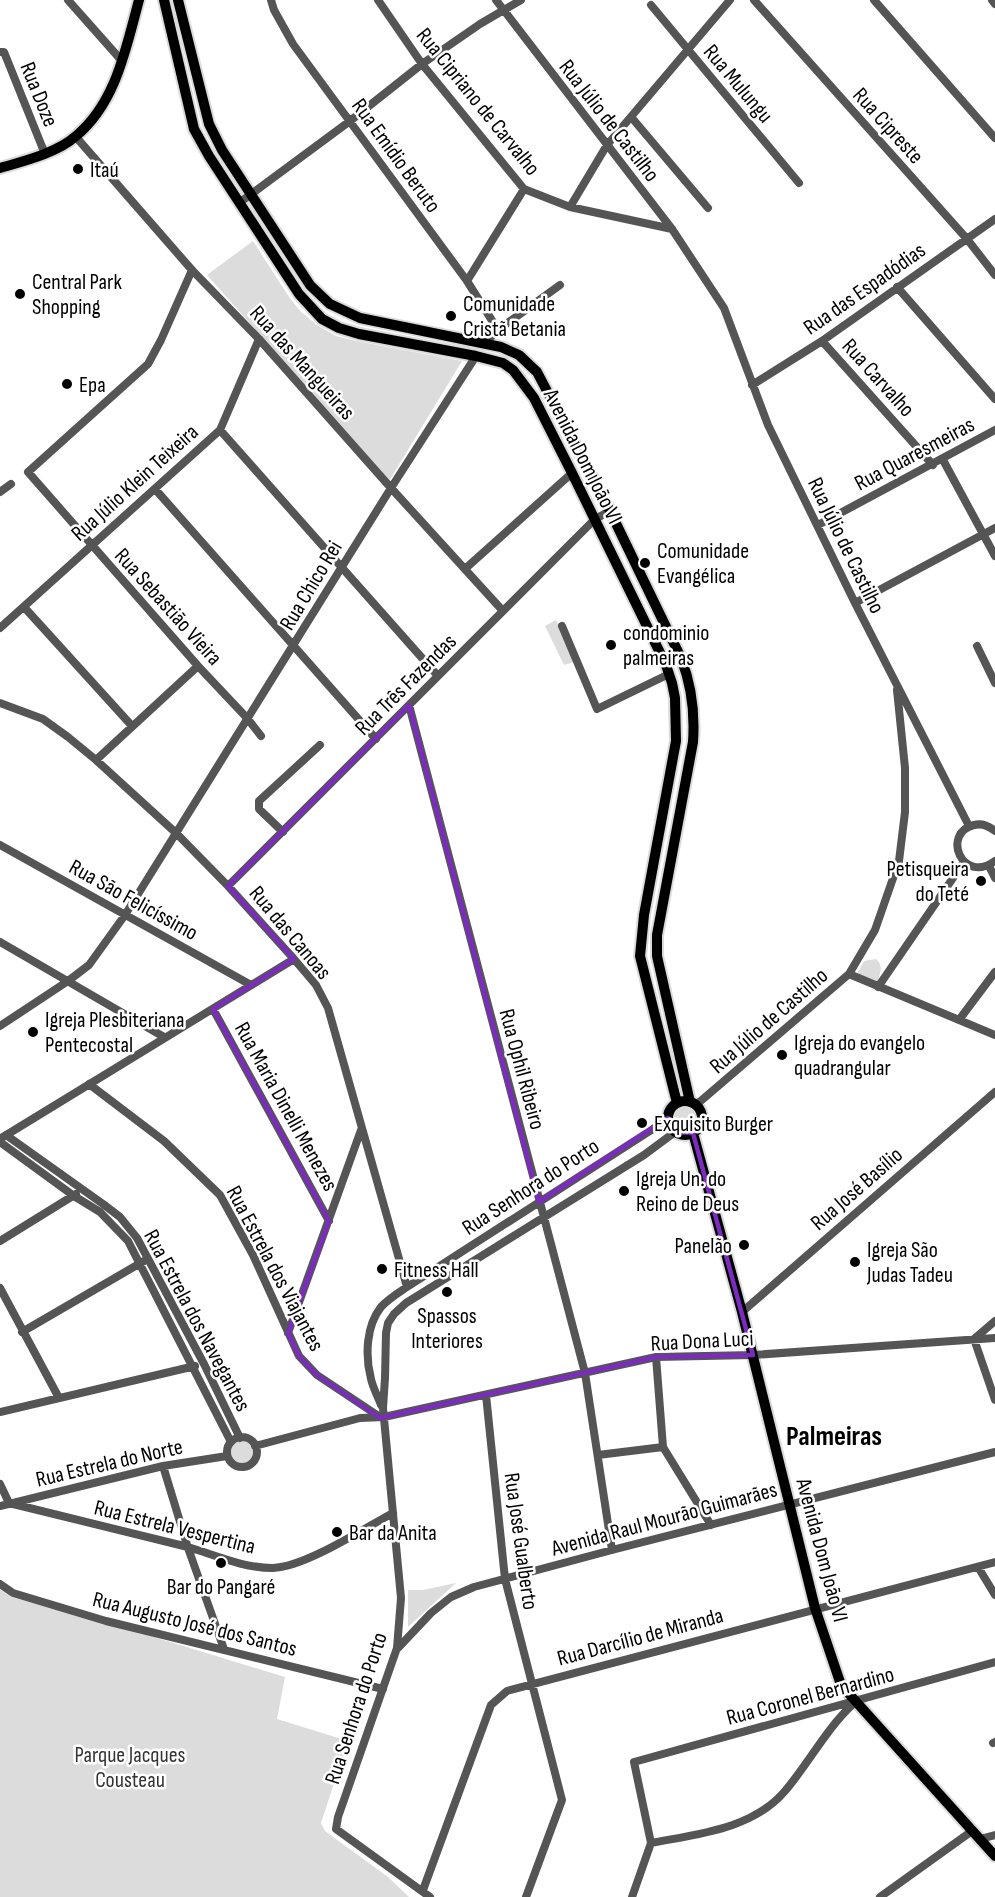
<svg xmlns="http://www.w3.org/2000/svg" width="995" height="1897" font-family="'Sofia Sans Condensed',sans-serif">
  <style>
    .park { fill: #dcdcdc }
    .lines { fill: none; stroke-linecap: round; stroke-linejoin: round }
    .major-casing { stroke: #dbdbdb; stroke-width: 14 }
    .minor { stroke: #555; stroke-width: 8 }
    .major { stroke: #000; stroke-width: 10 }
    .marked { fill: none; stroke: #7b2cbf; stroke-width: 4.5; stroke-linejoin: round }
    .poi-dot { fill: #000; stroke: #fff; stroke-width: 2 }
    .labels { text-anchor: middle; stroke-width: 5; stroke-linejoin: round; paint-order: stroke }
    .street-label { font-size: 22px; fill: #000; stroke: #fff }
    .poi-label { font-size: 22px; fill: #000; stroke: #fff; text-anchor: start }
    .park-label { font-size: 22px; fill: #333; stroke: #fff }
    .district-label { font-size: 28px; font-weight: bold; fill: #000; stroke: #fff }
  </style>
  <rect width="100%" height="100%" fill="#fff"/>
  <path class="park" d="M253,241L289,297L300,311L317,325L336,336L356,341L462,361L389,481L207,275Z
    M556,620L574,662L564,665L545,626Z
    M876,959C884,966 880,972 878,981L873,982L859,975L858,972L864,961Z
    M671 1119a14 14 0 1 1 28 0a14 14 0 1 1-28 0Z
    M231 1452a11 11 0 1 1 22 0a11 11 0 1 1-22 0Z
    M456,1583L408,1627V1590H423Z
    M0,1589L11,1597L128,1629L285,1677L277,1719L348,1741L321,1823L325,1831L388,1877L409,1897H0Z"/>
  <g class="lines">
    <g class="major-casing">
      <path id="major" d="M164,0L194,129L209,156L299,294L322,319L339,328L359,334L476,356L503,363L513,370L534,398L572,473L666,665L672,683L675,698L676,741L644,915L640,956L677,1103
        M178,0L209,124L222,150L310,285L330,304L360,318L501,347L519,355L537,372L610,511L681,658C692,686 695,713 693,742L657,935V956L690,1102
        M0,168C24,161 57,153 76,136C116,103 126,48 139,0
        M668 1118a17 17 0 1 1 34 0a17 17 0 1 1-34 0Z
        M693,1133L742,1312L815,1608L841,1685L995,1856"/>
    </g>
    <path class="minor" d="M68,0L122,61
      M271,0L274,10L293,44L467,281L498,330
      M378,0L422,64L524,189L570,207L672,229
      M496,0L672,229L724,308L768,425L855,603L969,826
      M754,0L967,239L995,275
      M874,0L995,138
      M992,0L995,4
      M651,5L799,183
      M0,52H4L45,154
      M632,118L708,208
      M76,137L192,270L259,339L391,488L503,611
      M239,203L350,121L422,64L480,24L521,0
      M570,207L607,145L730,0
      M192,270L161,340L148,364L28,472L198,666L247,718L261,736
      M467,281L524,189
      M897,287L995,399
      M822,341L933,465
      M485,343L498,330L560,285
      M752,385L822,341L995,219
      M220,430L438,676
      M943,460L995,556
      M155,489L376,739
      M0,492L11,484
      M818,525L995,430
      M466,568L572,473
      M855,603L995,528
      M24,607L132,726
      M562,626L597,709L669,674
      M0,628L220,430L259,339
      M977,646L995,683
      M0,703L43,719L68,737L96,760L176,833L228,886L294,959L316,985L328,1008L407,1287
      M409,705L585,1373L612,1550
      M96,760L198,666
      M995,831C989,826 982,823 974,825C941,833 962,885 995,861
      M283,832L259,809V801L320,745
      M0,845L251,985
      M989,866L995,878
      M228,886L595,519L610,511
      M0,942L164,1037
      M849,974L995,1035
      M878,987L964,862
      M213,1009L329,1221
      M959,1020L995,972
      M0,1026L68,981L89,965L125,915L391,488L476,356
      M89,1084L164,1141L220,1195L253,1255L299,1356L317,1375L380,1417
      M696,1105L849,974L875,930L899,861L905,812V768L897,690
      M6,1135L103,1204L120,1217L137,1238L204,1364L240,1438
      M3,1137L294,959
      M0,1142L74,1196L100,1212L128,1241L231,1442
      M0,1241L76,1194
      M0,1288L59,1398
      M742,1312L995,1092
      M995,1321L974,1339L995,1400
      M22,1332L144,1261
      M288,1333L361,1130
      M656,1357L663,1447L711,1525
      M486,1395L505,1579L562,1800L526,1897
      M381,1405C378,1397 373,1388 371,1379C365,1356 366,1326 381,1307C388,1299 398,1293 407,1287L653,1129L668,1118
      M0,1412L195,1366
      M227 1452a15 15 0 1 1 30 0a15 15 0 1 1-30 0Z
      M255,1446L360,1418L384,1417L656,1357L753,1355L995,1338
      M598,1455L663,1447
      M163,1466L188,1548L224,1649
      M0,1484L9,1503C69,1518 129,1532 188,1547C215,1555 243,1568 273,1568C305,1567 363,1529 393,1513
      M0,1506L163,1466L227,1456
      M978,1567L995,1595
      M0,1584L13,1593L106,1621L383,1689
      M398,1648L431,1613L451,1597L474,1587L612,1550L995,1452
      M993,1743L995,1742
      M980,1839L995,1835
      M651,1843L634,1762L995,1662
      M651,1843C698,1834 753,1829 785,1791C809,1763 826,1729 853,1704
      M423,1890L491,1705L507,1691L995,1562
      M430,1897L336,1829L338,1817L397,1648L401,1598L383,1408L385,1378L386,1333L388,1323L394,1314L406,1303L644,1155L675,1132
      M632,1897L651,1843
      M880,1897L972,1831"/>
    <use href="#major" class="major"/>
  </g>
  <path class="marked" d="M409,705L539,1202L668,1118L675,1132L693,1133L753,1355L656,1357L380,1418L317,1375L299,1356L288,1333L329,1221L213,1009L294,959L228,886Z"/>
  <g class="poi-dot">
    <circle cx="78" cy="169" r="6"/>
    <circle cx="20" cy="294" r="6"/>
    <circle cx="451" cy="316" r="6"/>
    <circle cx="67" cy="384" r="6"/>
    <circle cx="645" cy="563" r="6"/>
    <circle cx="611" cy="645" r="6"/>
    <circle cx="981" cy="881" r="6"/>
    <circle cx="33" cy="1032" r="6"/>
    <circle cx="782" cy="1055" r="6"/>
    <circle cx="642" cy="1123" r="6"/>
    <circle cx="624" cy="1191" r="6"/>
    <circle cx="744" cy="1245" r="6"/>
    <circle cx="855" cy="1262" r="6"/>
    <circle cx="382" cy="1269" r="6"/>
    <circle cx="447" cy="1292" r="6"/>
    <circle cx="337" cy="1532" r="6"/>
    <circle cx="221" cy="1563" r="6"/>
  </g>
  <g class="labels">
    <g class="street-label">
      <text transform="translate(739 83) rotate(50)" y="8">Rua Mulungu</text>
      <text transform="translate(40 94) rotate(68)" y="8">Rua Doze</text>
      <text transform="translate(479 101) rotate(51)" y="8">Rua Cipriano de Carvalho</text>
      <text transform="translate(610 120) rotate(52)" y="8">Rua Júlio de Castilho</text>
      <text transform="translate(889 125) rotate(48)" y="8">Rua Cipreste</text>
      <text transform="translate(397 155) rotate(54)" y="8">Rua Emídio Beruto</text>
      <text transform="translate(864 288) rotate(-35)" y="8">Rua das Espadódias</text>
      <text transform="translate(303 362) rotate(48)" y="8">Rua das Mangueiras</text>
      <text transform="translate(879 377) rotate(48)" y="8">Rua Carvalho</text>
      <text transform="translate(914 453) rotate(-28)" y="8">Rua Quaresmeiras</text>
      <text transform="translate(584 456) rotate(63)" y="8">Avenida Dom João VI</text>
      <text transform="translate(134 482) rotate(-42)" y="8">Rua Júlio Klein Teixeira</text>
      <text transform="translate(847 545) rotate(64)" y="8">Rua Júlio de Castilho</text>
      <text transform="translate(310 585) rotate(-59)" y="8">Rua Chico Rei</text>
      <text transform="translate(169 606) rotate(48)" y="8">Rua Sebastião Vieira</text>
      <text transform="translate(405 684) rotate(-45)" y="8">Rua Três Fazendas</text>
      <text transform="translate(134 899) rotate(29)" y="8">Rua São Felicíssimo</text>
      <text transform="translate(291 932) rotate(50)" y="8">Rua das Canoas</text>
      <text transform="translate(768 1020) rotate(-41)" y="8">Rua Júlio de Castilho</text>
      <text transform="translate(523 1069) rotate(75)" y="8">Rua Ophil Ribeiro</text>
      <text transform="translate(287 1106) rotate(61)" y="8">Rua Maria Dinelli Menezes</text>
      <text transform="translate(530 1186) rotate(-33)" y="8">Rua Senhora do Porto</text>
      <text transform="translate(856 1188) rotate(-41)" y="8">Rua José Basílio</text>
      <text transform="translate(276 1268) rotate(62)" y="8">Rua Estrela dos Viajantes</text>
      <text transform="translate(198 1320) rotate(62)" y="8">Rua Estrela dos Navegantes</text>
      <text transform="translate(702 1340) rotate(-3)" y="8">Rua Dona Luci</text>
      <text transform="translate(109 1462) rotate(-13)" y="8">Rua Estrela do Norte</text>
      <text transform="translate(664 1518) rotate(-15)" y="8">Avenida Raul Mourão Guimarães</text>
      <text transform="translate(175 1526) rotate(14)" y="8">Rua Estrela Vespertina</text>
      <text transform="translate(522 1541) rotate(82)" y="8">Rua José Gualberto</text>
      <text transform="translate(823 1550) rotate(75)" y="8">Avenida Dom João VI</text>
      <text transform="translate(195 1623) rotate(14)" y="8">Rua Augusto José dos Santos</text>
      <text transform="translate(640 1636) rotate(-15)" y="8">Rua Darcílio de Miranda</text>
      <text transform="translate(810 1695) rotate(-15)" y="8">Rua Coronel Bernardino</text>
      <text transform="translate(355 1708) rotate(-72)" y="8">Rua Senhora do Porto</text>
    </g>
    <g class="poi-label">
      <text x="90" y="177">Itaú</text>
      <text x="32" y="289">Central Park<tspan x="32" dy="25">Shopping</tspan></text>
      <text x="463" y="311">Comunidade<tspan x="463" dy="25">Cristã Betania</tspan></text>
      <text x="79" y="392">Epa</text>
      <text x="657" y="558">Comunidade<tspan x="657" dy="25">Evangélica</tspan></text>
      <text x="623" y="640">condominio<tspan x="623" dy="25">palmeiras</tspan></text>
      <text x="969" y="876" text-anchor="end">Petisqueira<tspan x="969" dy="25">do Teté</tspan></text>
      <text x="45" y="1027">Igreja Plesbiteriana<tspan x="45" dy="25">Pentecostal</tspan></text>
      <text x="794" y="1050">Igreja do evangelo<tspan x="794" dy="25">quadrangular</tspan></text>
      <text x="654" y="1131">Exquisito Burger</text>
      <text x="636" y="1186">Igreja Un. do<tspan x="636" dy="25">Reino de Deus</tspan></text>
      <text x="732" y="1253" text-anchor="end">Panelão</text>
      <text x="867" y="1257">Igreja São<tspan x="867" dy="25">Judas Tadeu</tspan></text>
      <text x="394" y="1277">Fitness Hall</text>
      <text x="447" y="1323" text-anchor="middle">Spassos<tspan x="447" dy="25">Interiores</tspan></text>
      <text x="349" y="1540">Bar da Anita</text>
      <text x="221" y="1594" text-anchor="middle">Bar do Pangaré</text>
    </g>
    <g class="park-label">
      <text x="130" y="1762">Parque Jacques<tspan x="130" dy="25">Cousteau</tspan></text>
    </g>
    <g class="district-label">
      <text x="834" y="1445">Palmeiras</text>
    </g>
  </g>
</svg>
